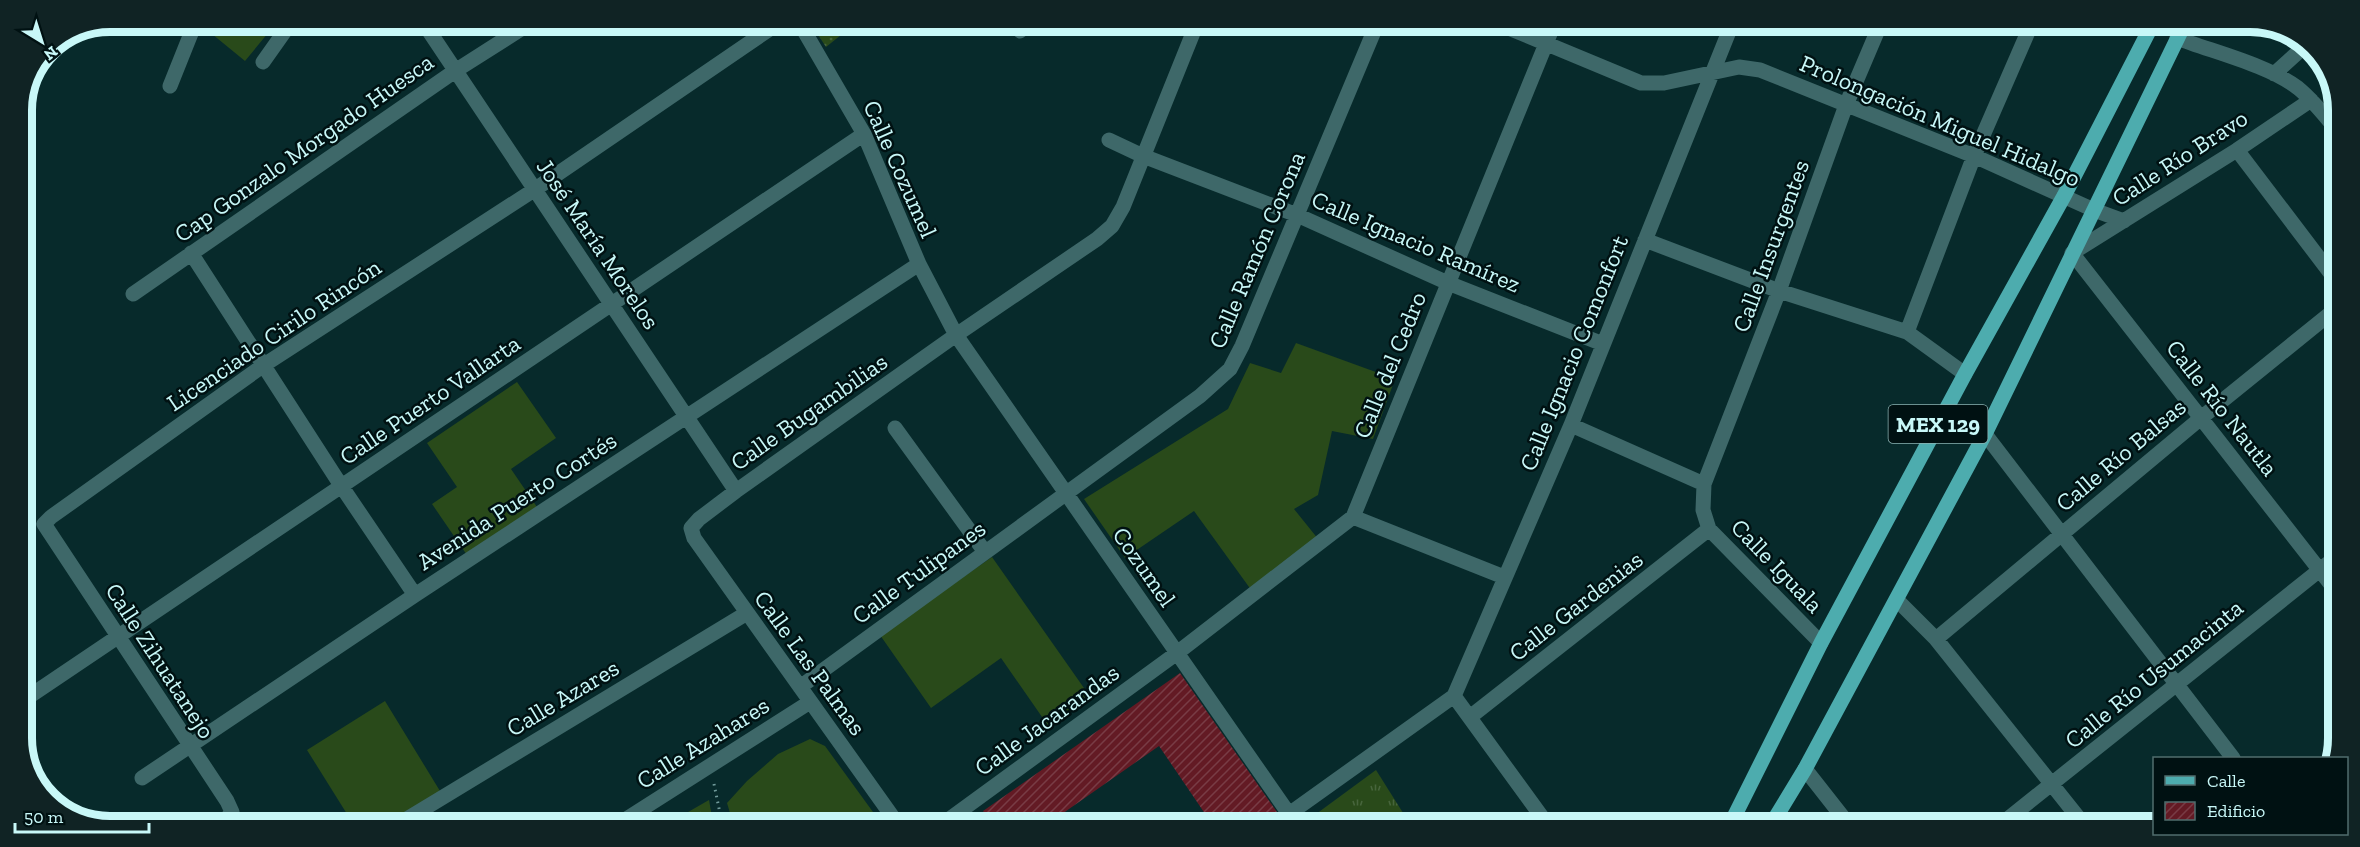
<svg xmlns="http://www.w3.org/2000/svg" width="2360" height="847" font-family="'Zilla Slab',serif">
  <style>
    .grass { fill: #294a1a }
    .forest { fill: url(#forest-firs) }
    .park { fill: url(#park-tufts) }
    .garden { fill: url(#garden-dots) }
    .building { fill: url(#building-hatch) }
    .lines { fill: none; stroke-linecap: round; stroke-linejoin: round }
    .path { stroke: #719b9b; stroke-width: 3; stroke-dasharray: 1.5 4.5; stroke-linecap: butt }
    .pedestrian { stroke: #3e6869; stroke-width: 14 }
    .minor { stroke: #3e6869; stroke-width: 15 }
    .primary { stroke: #4dacae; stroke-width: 15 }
    .labels { text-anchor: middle; stroke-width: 5; stroke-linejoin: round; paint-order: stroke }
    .shield { fill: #001112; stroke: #8cb3b3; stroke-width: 1.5 }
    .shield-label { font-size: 22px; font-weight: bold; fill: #c8f8f8 }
    .street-label { font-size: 24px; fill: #c8f8f8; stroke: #001112 }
    .rim { fill: none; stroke: #c8f8f8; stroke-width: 8 }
  </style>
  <defs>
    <pattern id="forest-firs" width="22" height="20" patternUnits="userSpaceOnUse" patternTransform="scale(1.5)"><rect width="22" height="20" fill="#294a1a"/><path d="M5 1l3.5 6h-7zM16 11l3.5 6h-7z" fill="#47653c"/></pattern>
    <pattern id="park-tufts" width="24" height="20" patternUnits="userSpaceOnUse" patternTransform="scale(1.5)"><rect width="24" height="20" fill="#294a1a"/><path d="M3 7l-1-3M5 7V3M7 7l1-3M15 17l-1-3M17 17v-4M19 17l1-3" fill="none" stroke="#47653c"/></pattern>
    <pattern id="garden-dots" width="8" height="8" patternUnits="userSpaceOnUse" patternTransform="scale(1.5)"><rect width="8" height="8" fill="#294a1a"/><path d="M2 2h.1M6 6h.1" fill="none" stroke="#47653c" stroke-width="1.8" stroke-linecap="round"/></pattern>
    <pattern id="building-hatch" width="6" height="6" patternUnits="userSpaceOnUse" patternTransform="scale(1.5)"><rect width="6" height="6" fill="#631a24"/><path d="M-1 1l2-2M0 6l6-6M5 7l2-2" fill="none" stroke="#783c45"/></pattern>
  </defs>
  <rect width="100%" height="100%" fill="#072a2b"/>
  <path class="grass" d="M203,21H278L245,61L201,25Z
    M1296,343L1395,379L1373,439L1332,431L1318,495L1294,509L1323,545L1257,598L1194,511L1125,558L1084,499L1228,409L1250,363L1281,373Z
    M517,382L556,438L511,469L539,510L469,558L432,504L457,487L427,443Z
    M992,557L1091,698L1049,727L1001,658L931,708L880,635Z
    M385,701L440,791L391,822H352L307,750Z
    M810,739L825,746L881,823H733L727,803L747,781L778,754Z"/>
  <path class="forest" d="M709,800L713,823H669Z"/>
  <path class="park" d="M1376,770L1410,824H1317L1312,817Z"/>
  <path class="garden" d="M813,22L856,23L826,47L811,24Z"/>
  <path class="building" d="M1180,673L1279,815L1265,824H1212L1159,746L1049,823H992L983,811Z"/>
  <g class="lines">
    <path class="path" d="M714,784L722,823"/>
    <path class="pedestrian" d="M1276,824L1289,814"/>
    <path class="minor" d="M423,22L736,491
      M799,22L864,134L919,264L956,335L1296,824
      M1499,24L1641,83H1664L1739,67L1760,70L1974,156L2094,210L2124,221
      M1020,31L1023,23
      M2177,38C2213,52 2268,65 2298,88C2314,101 2326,117 2339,133
      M263,62L292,21
      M2274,74L2306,45
      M170,86L196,21
      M2311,100L2237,150L2072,253L2336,591
      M1109,140L1143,156L1297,215L1448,283L1603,344
      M2237,150L2338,283
      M1645,240L1779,291L1907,332L1965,374
      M191,253L342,487L415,595
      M133,294L455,71L532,22
      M1907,332L1974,156L2031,25
      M1571,425L1704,484
      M895,428L985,552
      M1985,434L2233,758
      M1353,517L1504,577
      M1897,600L1936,639L2085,826
      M1936,639L2201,418L2337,308
      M1821,643L1709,529L1703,510L1704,484L1779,291L1846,105L1880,25
      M800,687L1200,396L1230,369L1242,346L1377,24
      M1454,696L1571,425L1732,24
      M1454,696L1547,824
      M21,702L864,134
      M1470,717L1709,529
      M1805,769L1849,825
      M142,778L415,595L919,264
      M1289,814L1454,696
      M224,822L232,812L227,801L44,524L51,517L264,365L534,190L780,22
      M402,822L747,613
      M620,823L810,702
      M897,823L694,538L691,528L699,519L736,491L956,335L1097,239L1112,226L1123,207L1197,23
      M944,823L1177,653L1353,517L1554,24
      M2000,825L2336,557"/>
    <path class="primary" d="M1730,825L1821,643L1965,374L2064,196L2152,25
      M1771,825L1805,769L1985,434L2184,25"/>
  </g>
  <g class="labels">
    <rect class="shield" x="1888.5" y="405" width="99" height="38" rx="4.5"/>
    <g class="shield-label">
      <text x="1938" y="432">MEX 129</text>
    </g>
    <g class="street-label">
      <text transform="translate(1940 121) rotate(23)" y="8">Prolongación Miguel Hidalgo</text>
      <text transform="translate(304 148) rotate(-35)" y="8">Cap Gonzalo Morgado Huesca</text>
      <text transform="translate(2180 158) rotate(-33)" y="8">Calle Río Bravo</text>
      <text transform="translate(900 169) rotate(66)" y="8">Calle Cozumel</text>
      <text transform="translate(1416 242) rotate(23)" y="8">Calle Ignacio Ramírez</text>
      <text transform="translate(598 244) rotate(56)" y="8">José María Morelos</text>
      <text transform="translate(1771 246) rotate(-70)" y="8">Calle Insurgentes</text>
      <text transform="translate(1257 250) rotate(-67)" y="8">Calle Ramón Corona</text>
      <text transform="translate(274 335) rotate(-34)" y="8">Licenciado Cirilo Rincón</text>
      <text transform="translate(1574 353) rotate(-68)" y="8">Calle Ignacio Comonfort</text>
      <text transform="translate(1390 365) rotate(-68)" y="8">Calle del Cedro</text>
      <text transform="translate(430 400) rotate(-34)" y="8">Calle Puerto Vallarta</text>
      <text transform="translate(2222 408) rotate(52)" y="8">Calle Río Nautla</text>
      <text transform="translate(809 412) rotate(-35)" y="8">Calle Bugambilias</text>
      <text transform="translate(2121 455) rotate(-40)" y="8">Calle Río Balsas</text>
      <text transform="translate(517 501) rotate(-33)" y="8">Avenida Puerto Cortés</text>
      <text transform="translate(1777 566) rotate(46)" y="8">Calle Iguala</text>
      <text transform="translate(1144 567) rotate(55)" y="8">Cozumel</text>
      <text transform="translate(919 572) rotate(-36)" y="8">Calle Tulipanes</text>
      <text transform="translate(1576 606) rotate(-38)" y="8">Calle Gardenias</text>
      <text transform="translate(160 661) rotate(57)" y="8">Calle Zihuatanejo</text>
      <text transform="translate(810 663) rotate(54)" y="8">Calle Las Palmas</text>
      <text transform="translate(2154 674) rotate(-39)" y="8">Calle Río Usumacinta</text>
      <text transform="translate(563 698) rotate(-31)" y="8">Calle Azares</text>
      <text transform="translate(1047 720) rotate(-36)" y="8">Calle Jacarandas</text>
      <text transform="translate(703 743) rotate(-32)" y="8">Calle Azahares</text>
    </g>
  </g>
  <path d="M0 0H2360V847H0ZM110 32H2250A78 78 0 0 1 2328 110V738A78 78 0 0 1 2250 816H110A78 78 0 0 1 32 738V110A78 78 0 0 1 110 32Z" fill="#102324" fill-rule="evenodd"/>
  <path class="rim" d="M110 32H2250A78 78 0 0 1 2328 110V738A78 78 0 0 1 2250 816H110A78 78 0 0 1 32 738V110A78 78 0 0 1 110 32Z"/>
  <rect x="2153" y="757" width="195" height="78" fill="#001112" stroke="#506d6e" stroke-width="1.5"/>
  <rect x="2165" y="776" width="30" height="9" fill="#4dacae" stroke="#506d6e" stroke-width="1.5"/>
  <text x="2207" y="787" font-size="18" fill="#c8f8f8">Calle</text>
  <rect x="2165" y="802" width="30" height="18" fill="url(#building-hatch)" stroke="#506d6e" stroke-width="1.5"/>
  <text x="2207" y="817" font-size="18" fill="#c8f8f8">Edificio</text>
  <g transform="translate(42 42) rotate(142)" stroke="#001112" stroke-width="4.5" paint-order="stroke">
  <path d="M0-4.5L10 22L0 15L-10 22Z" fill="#c8f8f8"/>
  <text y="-9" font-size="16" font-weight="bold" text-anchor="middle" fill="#c8f8f8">N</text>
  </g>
  <path d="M15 823v9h134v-9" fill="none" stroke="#c8f8f8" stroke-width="3"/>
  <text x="24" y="823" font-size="18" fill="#c8f8f8" stroke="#001112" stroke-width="4.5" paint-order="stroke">50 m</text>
</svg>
